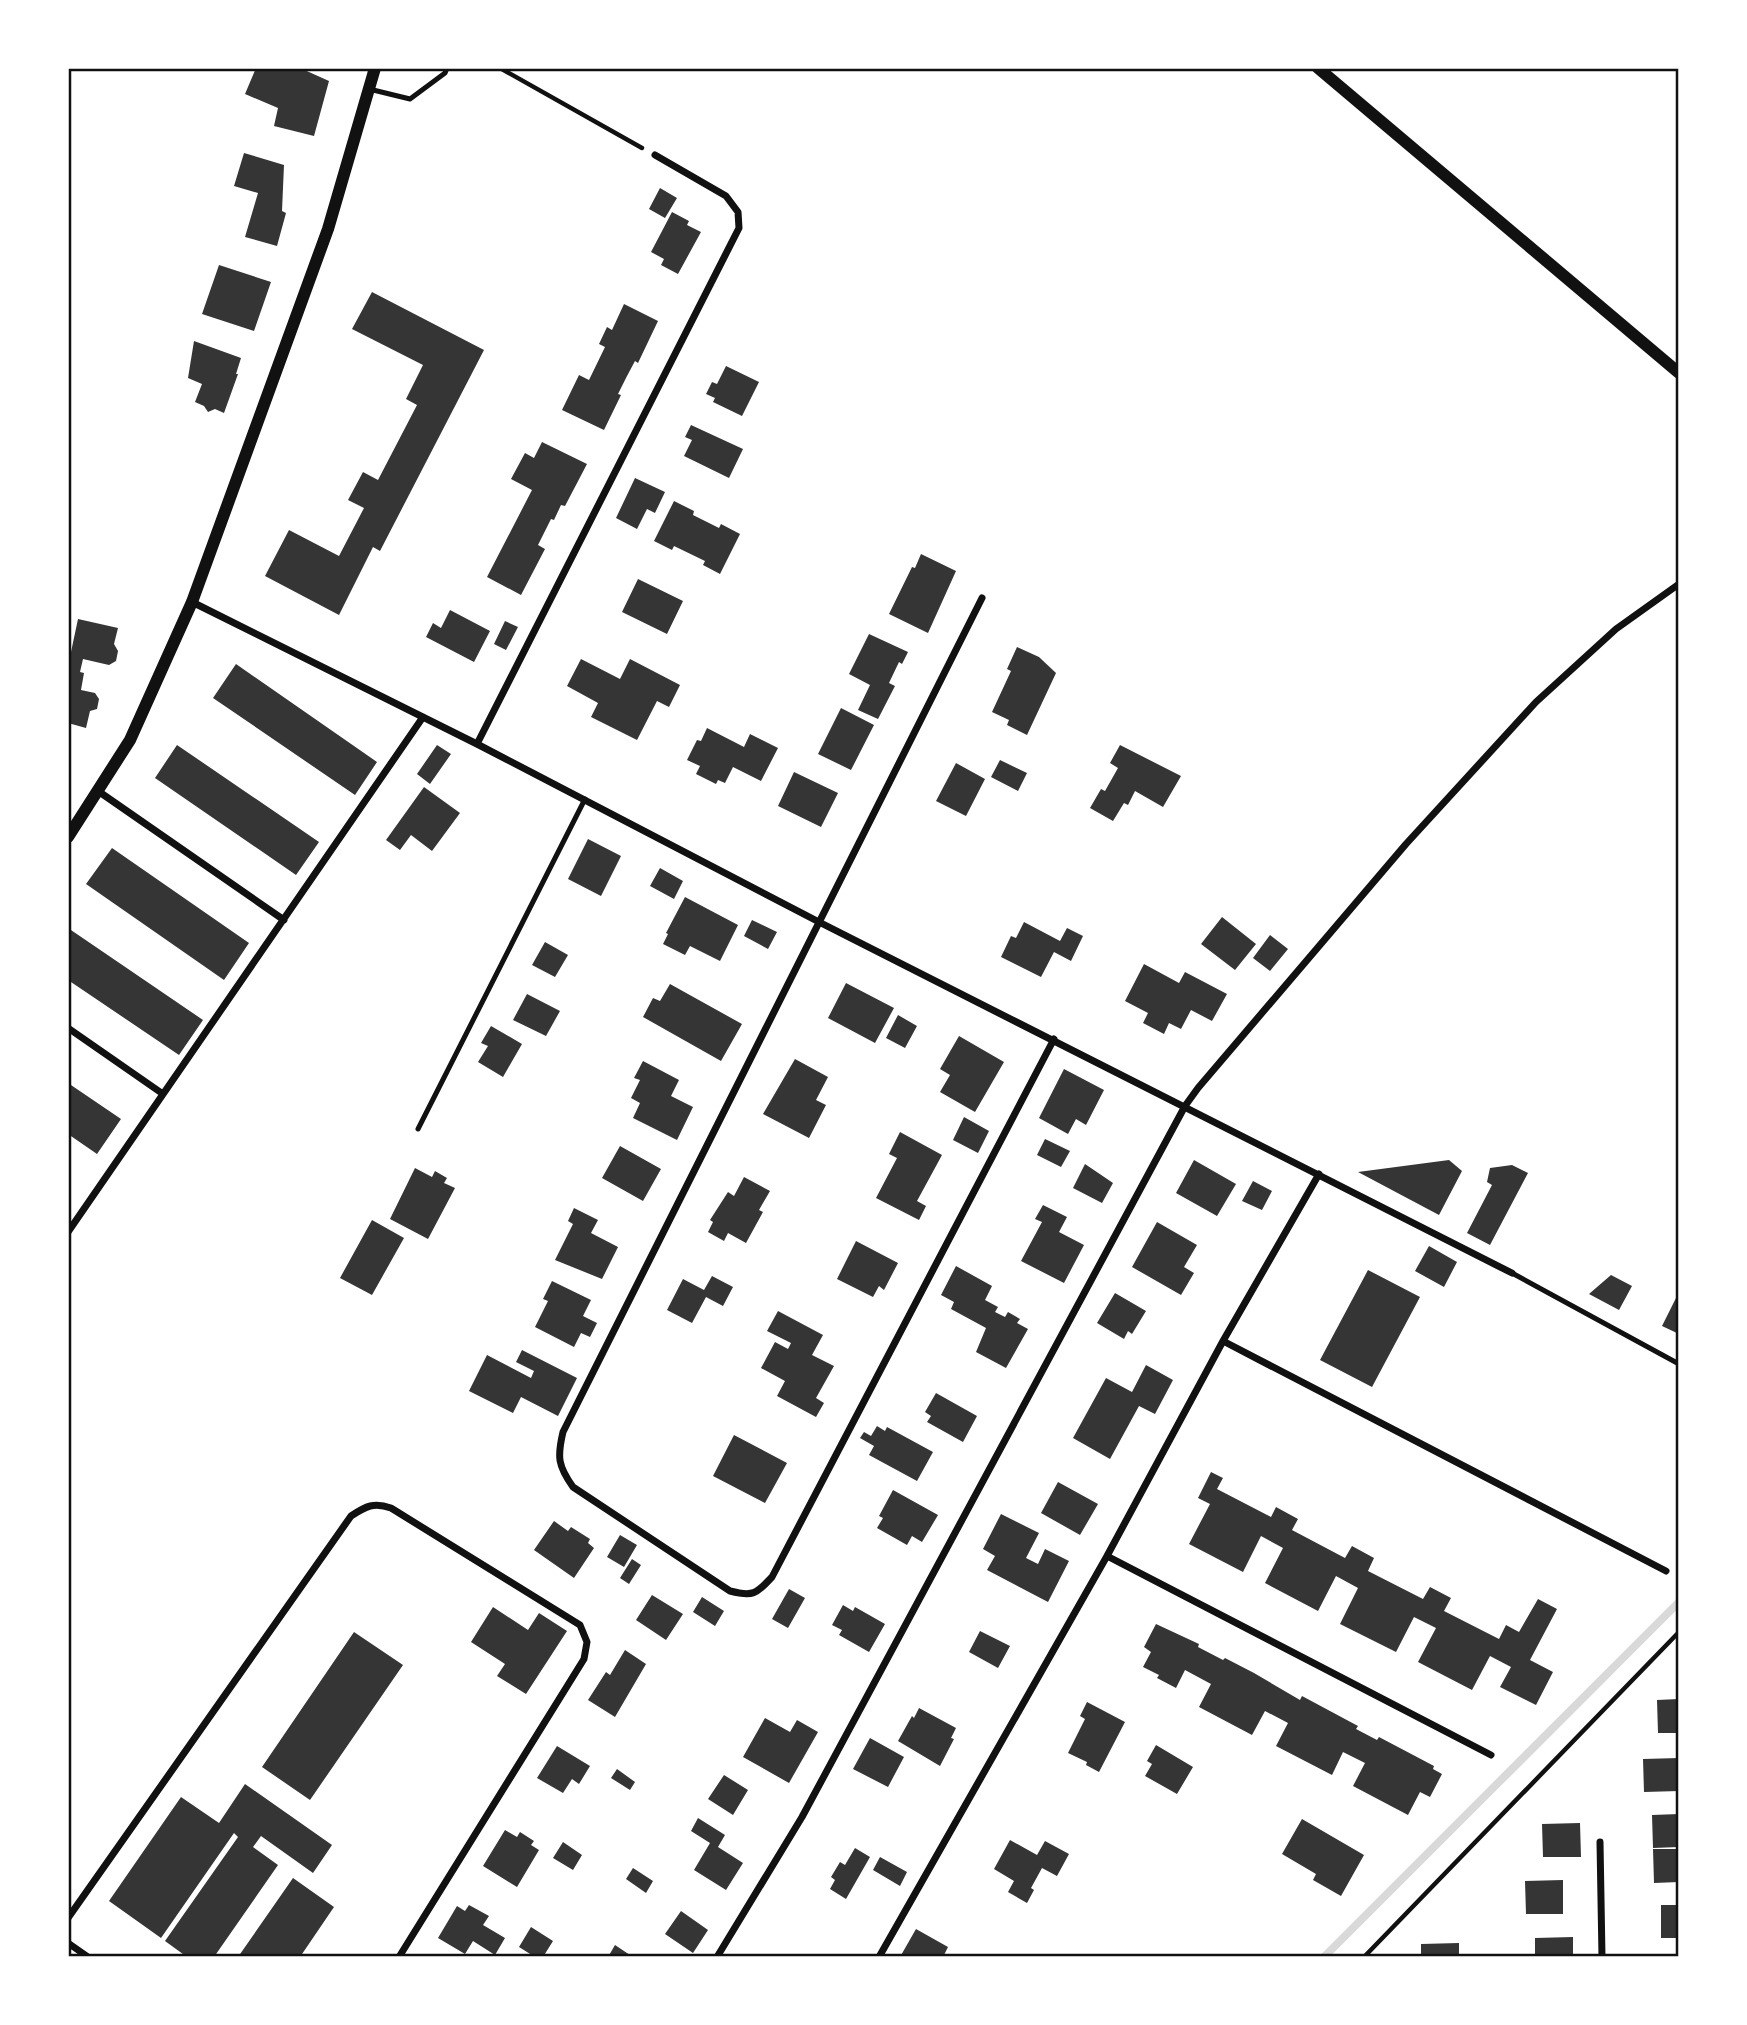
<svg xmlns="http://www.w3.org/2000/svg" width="1747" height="2025" font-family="'Times New Roman',serif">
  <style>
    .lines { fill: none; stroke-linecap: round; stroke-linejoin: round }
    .stream { stroke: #d9d9d9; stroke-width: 8 }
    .building { fill: #353535 }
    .path { stroke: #111; stroke-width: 4.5 }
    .service { stroke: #111; stroke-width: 5 }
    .minor { stroke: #111; stroke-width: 7 }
    .tertiary { stroke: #111; stroke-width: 12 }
    .neatline { fill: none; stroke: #111; stroke-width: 2.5 }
  </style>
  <rect width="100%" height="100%" fill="#fff"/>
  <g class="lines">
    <path class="stream" d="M1324,1957L1679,1602"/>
  </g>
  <path class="building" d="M256,68H300L329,81L314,136L274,126L278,108L245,94Z
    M244,153L284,165L282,211L286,213L277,246L245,237L258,193L234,186Z
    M660,188L677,198L665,218L649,209Z
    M672,212L689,221L687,225L701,232L678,274L661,265L664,259L651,252Z
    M219,265L271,282L254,331L202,314Z
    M372,292L484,350L380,551L373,547L339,615L265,576L289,530L339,556L364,508L348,500L363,472L378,480L417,405L406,399L423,365L352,329Z
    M624,304L658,321L638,363L635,361L627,376L618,394L621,395L604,430L562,410L579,375L589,380L605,347L599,344L607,327L612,330Z
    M194,341L241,358L236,374H238L224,413L215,409L208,412L204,406L195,402L202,384L188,378Z
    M726,366L759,382L742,416L713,402L715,398L706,394L712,382L717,384Z
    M691,425L743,449L729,478L684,456L692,440L685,437Z
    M542,442L587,464L565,506L561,505L554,520L551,519L538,545L545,549L521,595L487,577L532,490L511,479L525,453L534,458Z
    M635,478L665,492L655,513L647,509L637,529L616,518Z
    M674,501L694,511L693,515L719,528L721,524L740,534L720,574L703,565L705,561L674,546L672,550L654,541Z
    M921,554L956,571L928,633L889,614L912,567L915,568Z
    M638,579L683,601L667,634L622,612Z
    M450,610L490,631L474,662L426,637L433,623L441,628Z
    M78,619L118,628L114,644L118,651L116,661L109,665L83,659L80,672L84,673L81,690L95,693L99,699L97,709L90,711L86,728L68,723V651L71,652Z
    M505,621L518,627L506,650L494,644Z
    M869,634L908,652L902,664L899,662L889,683L895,686L878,719L858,710L870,685L849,674Z
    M1017,647L1039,657L1056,673L1027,735L1007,725L1009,720L992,712L1011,671L1007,669Z
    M581,659L620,679L630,659L680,685L669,707L657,701L637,740L591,717L598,703L567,686Z
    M236,664L377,762L355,795L213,698Z
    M841,708L874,725L851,770L818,754Z
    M707,728L744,747L750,734L778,748L761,781L733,767L725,783L718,780L716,784L696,774L700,766L687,760L697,740L701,741Z
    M177,745L319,842L296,875L155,778Z
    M437,745L451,754L430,784L417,774Z
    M1120,745L1181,776L1163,807L1135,791L1128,805L1124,803L1113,821L1090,808L1101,789L1105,791L1118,768L1110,763Z
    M1000,760L1027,773L1018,791L991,777Z
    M956,763L985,779L966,816L936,801Z
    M794,772L838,793L821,827L778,806Z
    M424,787L460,813L432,851L411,835L400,850L386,840Z
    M588,839L621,856L601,896L568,879Z
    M112,848L249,943L224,980L86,884Z
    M660,868L683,881L674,899L650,886Z
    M685,897L738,925L720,961L690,946L685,955L663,944L668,934L666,933Z
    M1222,917L1256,944L1235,970L1201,944Z
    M752,920L777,932L768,949L744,936Z
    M1024,922L1060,941L1067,928L1083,936L1071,961L1054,952L1041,977L1001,957L1011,936L1016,938Z
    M68,928L203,1020L179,1055L68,980Z
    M1270,935L1288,949L1270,971L1253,958Z
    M545,942L568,955L555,977L532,965Z
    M1144,964L1179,983L1185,972L1227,994L1212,1021L1191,1010L1181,1029L1169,1023L1164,1034L1143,1023L1148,1013L1125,1001Z
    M846,983L894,1008L875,1043L828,1018Z
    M670,984L742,1024L721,1061L643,1017L653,998L660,1001Z
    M527,994L560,1011L546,1036L513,1020Z
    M898,1015L917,1026L905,1048L886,1038Z
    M491,1026L522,1044L503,1077L478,1062L488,1046L481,1043Z
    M959,1036L1004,1062L975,1112L940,1092L950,1075L940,1069Z
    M795,1059L828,1077L816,1100L826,1105L809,1138L763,1114Z
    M643,1061L679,1080L671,1096L693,1107L677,1140L633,1118L640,1103L631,1098L640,1080L634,1078Z
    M1064,1069L1104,1090L1086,1125L1076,1119L1068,1134L1039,1118Z
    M68,1083L121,1119L97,1154L68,1134Z
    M964,1117L989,1131L978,1153L953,1140Z
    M900,1132L942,1155L917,1201L926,1206L919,1220L876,1198L897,1158L889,1154Z
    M1045,1139L1070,1151L1061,1167L1037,1155Z
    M620,1146L661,1169L643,1201L602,1178Z
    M1194,1160L1236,1184L1217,1216L1176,1193Z
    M1449,1160L1462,1171L1439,1215L1358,1172Z
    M1085,1164L1113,1183L1102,1203L1073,1188Z
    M1512,1165L1528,1173L1490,1245L1467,1233L1492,1185L1487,1182L1490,1168Z
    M415,1168L432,1177L435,1171L447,1178L444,1183L455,1188L428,1239L390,1219Z
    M744,1177L770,1191L759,1210L763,1212L746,1243L728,1233L724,1241L708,1232L713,1222L710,1220L728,1192L734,1196Z
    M1253,1181L1272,1191L1262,1210L1242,1201Z
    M1043,1205L1067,1217L1059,1232L1084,1245L1064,1283L1021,1261L1042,1222L1035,1219Z
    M574,1208L598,1220L591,1233L618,1247L602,1279L555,1260L573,1224L568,1221Z
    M372,1220L404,1238L372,1295L340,1278Z
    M1157,1222L1197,1245L1184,1267L1194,1273L1181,1295L1132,1267Z
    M856,1241L898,1263L884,1290L879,1286L873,1297L837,1279Z
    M1429,1246L1457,1262L1444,1287L1415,1271Z
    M956,1266L992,1286L985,1300L998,1307L995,1312L1005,1317L1008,1312L1020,1319L1017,1323L1028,1329L1006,1368L976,1352L986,1328L951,1309L954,1302L941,1295Z
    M1368,1270L1420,1297L1372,1387L1320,1360Z
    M1611,1275L1632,1286L1619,1310L1589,1294Z
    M712,1276L733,1287L723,1306L706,1297L692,1323L667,1310L683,1279L704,1290Z
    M552,1281L591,1300L583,1316L597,1323L590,1337L581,1333L574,1347L535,1327L548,1301L543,1299Z
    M1679,1292V1334L1662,1326Z
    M1115,1293L1146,1311L1132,1334L1128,1331L1124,1339L1097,1323Z
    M778,1311L823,1335L812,1355L834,1366L816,1398L824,1403L816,1417L777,1396L785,1381L761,1368L775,1342L788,1349L791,1343L767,1331Z
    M522,1350L577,1378L558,1416L521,1397L513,1413L469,1391L487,1355L531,1378L534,1371L516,1362Z
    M1146,1365L1173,1380L1155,1414L1139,1406L1110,1459L1073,1438L1106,1378L1132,1392Z
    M936,1393L977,1416L963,1442L927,1422L931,1416L925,1412Z
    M877,1426L885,1431L887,1427L933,1452L917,1481L869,1455L874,1446L860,1438L864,1432L871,1436Z
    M734,1435L787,1463L765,1503L713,1476Z
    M1211,1472L1223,1478L1217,1489L1271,1517L1276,1507L1298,1519L1292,1530L1345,1558L1352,1546L1374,1558L1368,1571L1423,1599L1430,1587L1451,1598L1444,1611L1499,1639L1506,1625L1519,1632L1538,1599L1557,1609L1530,1660L1553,1672L1536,1705L1500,1687L1511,1667L1490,1656L1472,1690L1418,1662L1436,1628L1414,1617L1396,1652L1340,1624L1358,1588L1336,1576L1318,1611L1265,1583L1283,1548L1261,1536L1243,1572L1189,1544L1210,1504L1198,1498Z
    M1058,1482L1098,1504L1080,1535L1041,1513Z
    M893,1490L938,1515L922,1542L912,1536L907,1545L877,1528L883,1518L879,1516Z
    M1001,1514L1039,1533L1026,1558L1038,1564L1045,1549L1069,1561L1048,1602L987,1570L995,1556L983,1549Z
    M554,1521L568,1531L571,1527L590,1539L588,1543L594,1548L574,1578L534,1550Z
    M620,1535L637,1545L624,1567L607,1557Z
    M632,1559L641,1565L629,1584L620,1578Z
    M789,1589L805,1598L788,1628L772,1619Z
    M652,1595L683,1614L666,1640L636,1620Z
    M702,1597L724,1611L715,1626L693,1612Z
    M843,1605L853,1611L855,1607L885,1624L869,1652L839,1635L842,1630L832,1625Z
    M493,1607L528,1630L539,1613L567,1631L526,1694L497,1676L505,1664L471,1642Z
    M1156,1624L1199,1644L1198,1647L1223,1660L1225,1658L1254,1673L1300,1700L1302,1696L1358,1726L1356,1729L1377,1740L1379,1737L1434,1766L1433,1769L1442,1774L1430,1797L1420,1792L1408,1815L1353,1786L1365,1763L1343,1752L1332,1775L1276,1746L1288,1723L1265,1711L1252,1735L1199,1707L1211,1684L1185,1670L1176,1688L1157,1678L1159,1675L1143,1667L1151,1652L1144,1647Z
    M980,1631L1010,1646L998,1668L969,1652Z
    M354,1632L403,1665L310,1800L262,1767Z
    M625,1650L646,1664L615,1717L588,1700L606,1672L610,1675Z
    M1679,1699V1733H1658L1657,1700Z
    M1087,1702L1125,1722L1099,1772L1086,1765L1087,1762L1068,1753L1085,1719L1080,1716Z
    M919,1708L956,1728L951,1738L954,1739L940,1766L898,1741L912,1716L914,1718Z
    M765,1718L790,1732L797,1720L818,1732L789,1783L743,1757Z
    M870,1738L904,1757L888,1787L853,1769Z
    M1156,1745L1193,1767L1177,1794L1145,1776L1152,1764L1147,1761Z
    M557,1746L590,1766L579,1784L572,1779L563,1793L537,1778Z
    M1679,1758V1791L1644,1792L1643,1759Z
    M617,1769L635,1782L630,1790L611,1778Z
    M724,1775L748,1790L733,1815L708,1799Z
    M245,1784L332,1845L313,1873L261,1836L253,1847L278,1865L214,1957H187L165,1941L238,1837L234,1833L161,1938L109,1901L181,1797L219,1823Z
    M1679,1814V1847L1653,1848L1652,1815Z
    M698,1818L725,1835L718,1847L743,1863L726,1890L694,1870L710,1843L691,1831Z
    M1302,1819L1364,1855L1341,1896L1313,1880L1316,1874L1282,1854Z
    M1580,1823L1581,1857H1543L1542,1824Z
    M505,1830L517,1837L520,1832L534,1841L531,1845L539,1850L517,1887L483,1866Z
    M1010,1840L1037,1855L1045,1841L1069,1854L1057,1876L1042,1868L1031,1888L1034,1890L1027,1903L1008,1892L1014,1881L994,1869Z
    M563,1842L582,1855L573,1870L553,1858Z
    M855,1848L870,1857L846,1899L830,1889L835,1880L831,1877L840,1862L845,1865Z
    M1653,1849H1679V1882L1654,1883Z
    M880,1857L907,1872L900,1886L873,1870Z
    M633,1868L653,1881L646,1893L626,1879Z
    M293,1878L334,1907L300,1957H238Z
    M1563,1880V1914H1526L1525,1881Z
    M469,1905L489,1916L483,1925L505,1938L495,1955L473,1941L465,1954L438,1938L457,1906L465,1911Z
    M1661,1905H1679V1938H1661Z
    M681,1911L708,1930L693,1953L665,1934Z
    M531,1927L553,1941L543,1957H535L519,1947Z
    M916,1929L948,1947L943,1957H900Z
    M1573,1937V1957H1535V1938Z
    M1459,1943V1957H1421V1944Z
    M615,1945L633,1957H608Z"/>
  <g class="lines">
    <path class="path" d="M500,68L642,148
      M1364,1957L1679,1632"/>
    <path class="service" d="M369,89L410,99L445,73L447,68
      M418,1129L585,799
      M1512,1273L1679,1364"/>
    <path class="minor" d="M982,598L563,1432C557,1457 558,1466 573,1487L730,1591C753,1597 756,1594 772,1577L1054,1039
      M192,602L477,744L819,922L1512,1273
      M477,744L739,228L738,212L726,196L655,155
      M98,791L284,920
      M68,1028L163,1094
      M68,1232L423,717
      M1223,1341L1666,1571
      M1107,1556L1491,1755
      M1600,1842L1602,1957
      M68,1918L351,1516C366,1506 374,1502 391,1508L580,1625L587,1642L584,1659L399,1957
      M68,1943L88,1957
      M717,1957L802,1817L1185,1106L1198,1088L1406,844L1536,702L1616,629L1679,584
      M879,1957L1107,1556L1223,1341L1319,1174"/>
    <path class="tertiary" d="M1318,68L1679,373
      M68,837L130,740L192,602L328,229L375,68"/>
  </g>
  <rect width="1747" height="2025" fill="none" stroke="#ffffff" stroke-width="140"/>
  <rect x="70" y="70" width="1607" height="1885" class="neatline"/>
</svg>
